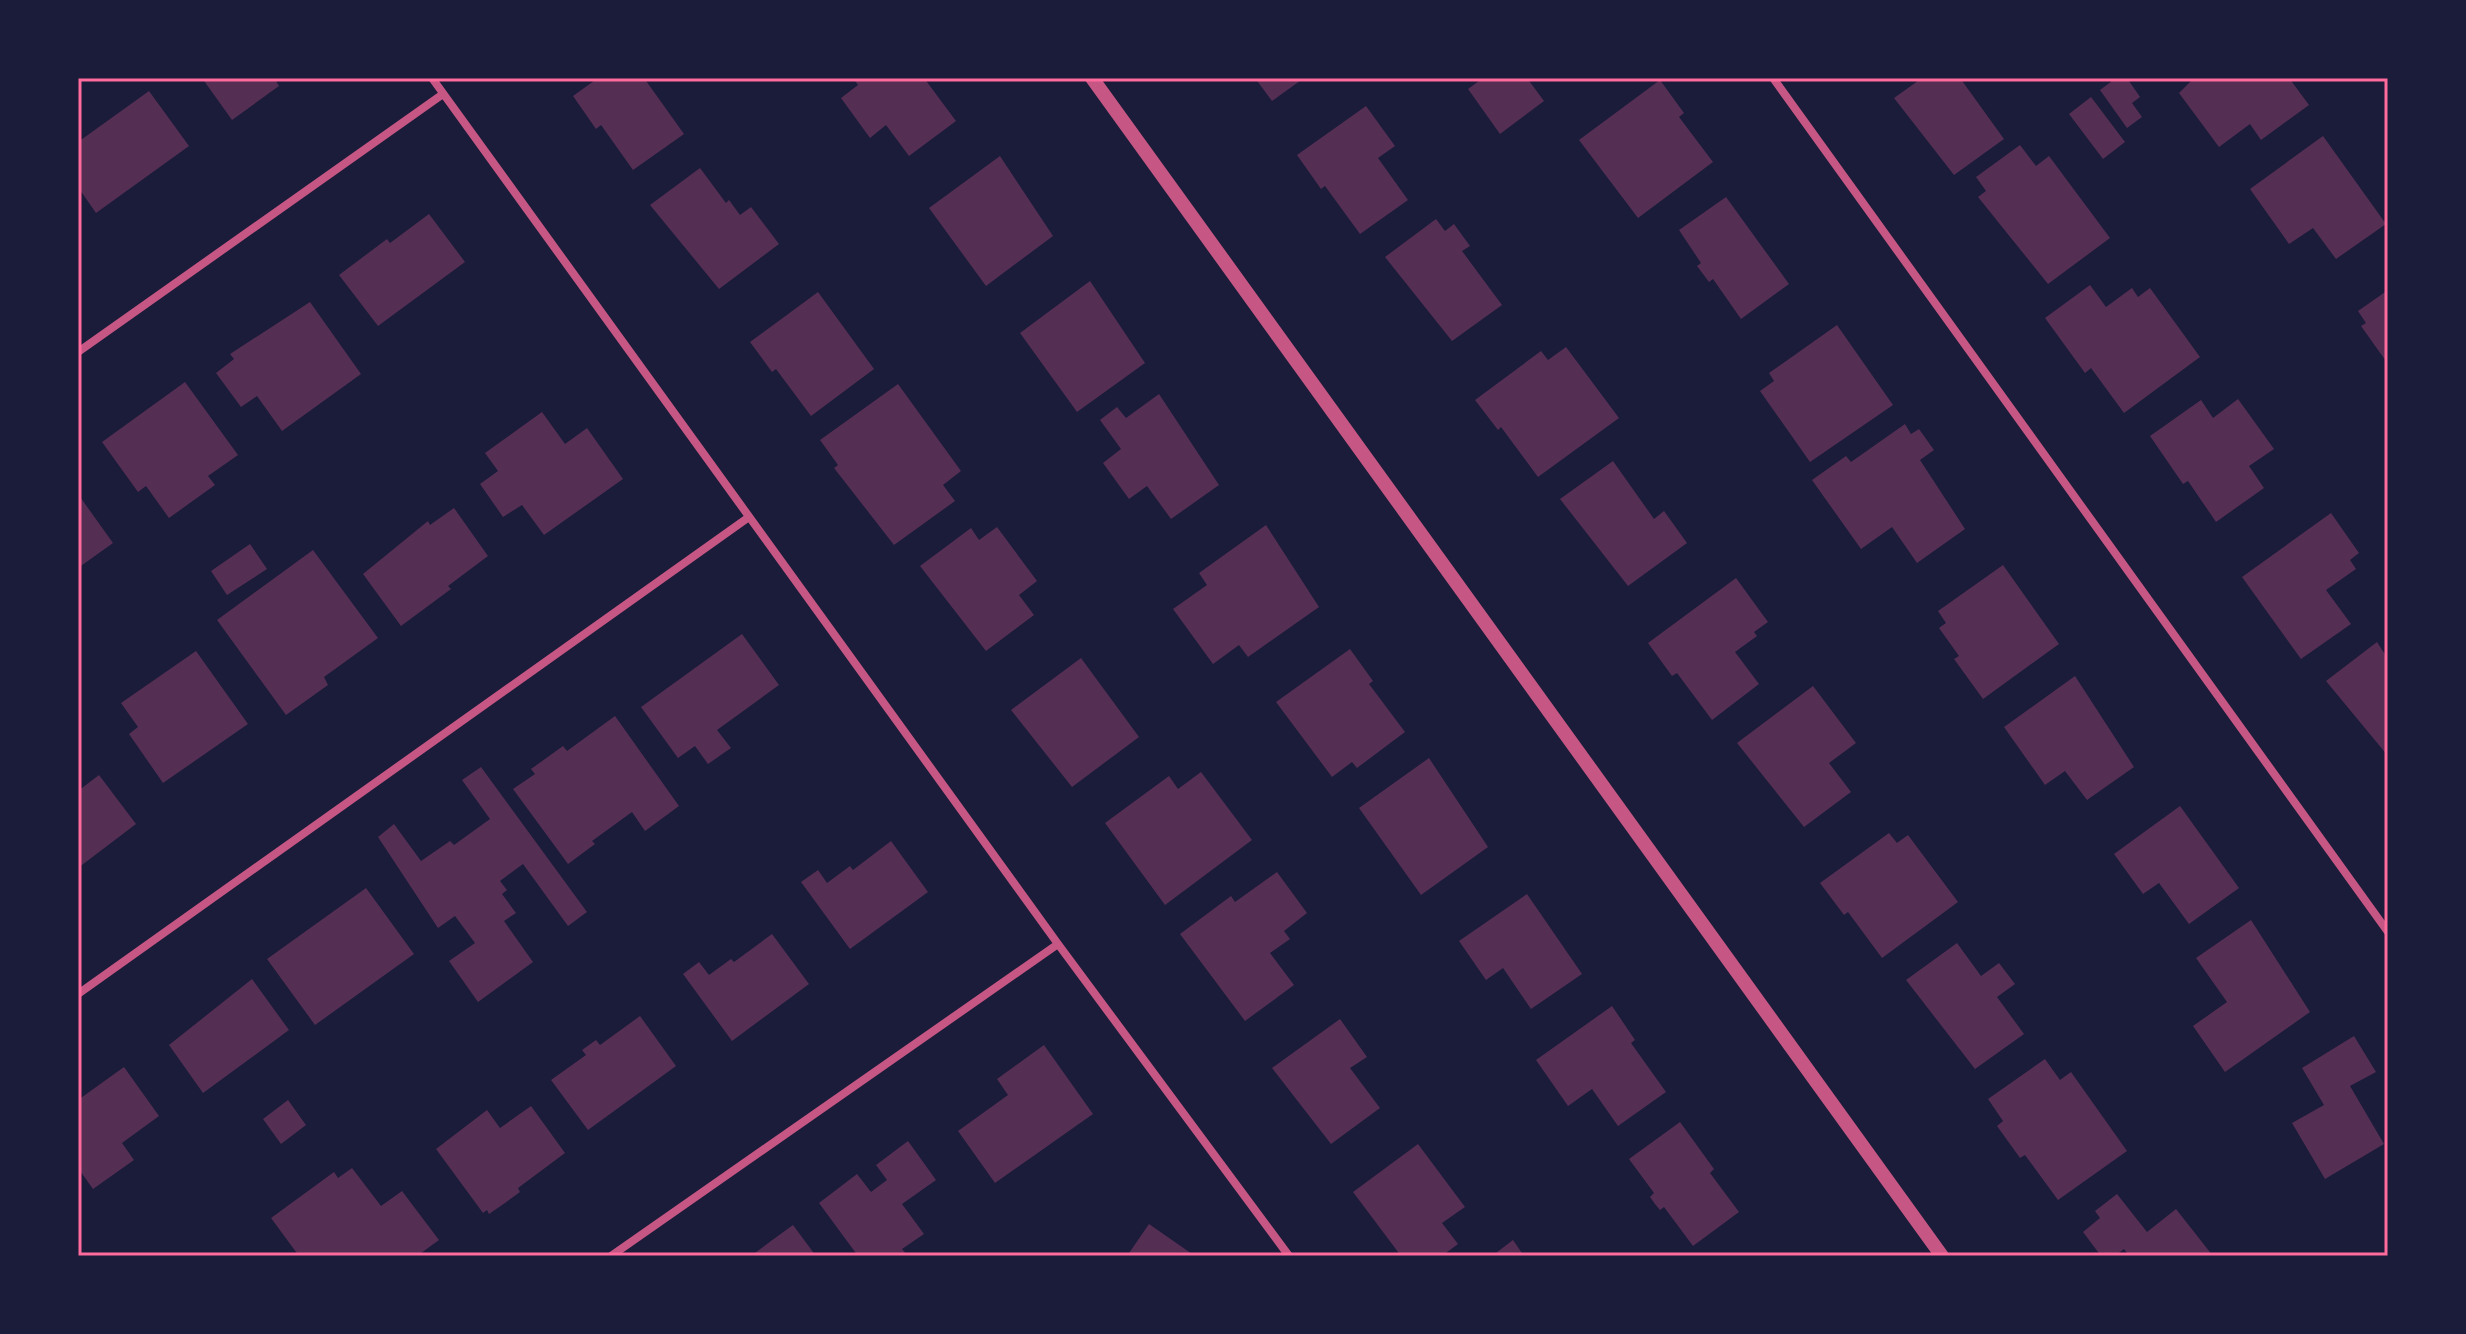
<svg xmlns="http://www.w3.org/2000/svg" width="2466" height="1334" font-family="'Alegreya Sans',sans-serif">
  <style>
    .building { fill: #542f53 }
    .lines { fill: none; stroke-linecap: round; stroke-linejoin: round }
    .minor { stroke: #c65784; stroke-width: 8 }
    .tertiary { stroke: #c65784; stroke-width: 14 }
    .neatline { fill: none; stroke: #ff6b9d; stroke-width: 3 }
  </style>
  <rect width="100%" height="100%" fill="#1b1b3a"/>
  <path class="building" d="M202,78H280L276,81L279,86L232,120Z
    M598,78H644L684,134L633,170L601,125L596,129L573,96Z
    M853,78H924L956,121L909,156L886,125L870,138L841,98L858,85Z
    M1255,78H1304L1272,101Z
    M1483,78H1527L1544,101L1500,134L1468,89Z
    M1922,78H1960L2004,139L1954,175L1894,98Z
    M2116,78H2127L2140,97L2132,103L2142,117L2127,128L2100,90Z
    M2194,78H2289L2309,105L2261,140L2250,124L2219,147L2179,93Z
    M1660,80L1684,113L1679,117L1713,162L1638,218L1579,140Z
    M149,91L189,146L96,213L78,187V142Z
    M2091,97L2125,142L2103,159L2069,114Z
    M1366,106L1395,146L1378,158L1408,200L1360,234L1325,186L1321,189L1297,155Z
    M2323,136L2386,224L2336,259L2313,228L2289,244L2250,189Z
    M2020,145L2036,166L2049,156L2110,238L2048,284L1978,197L1986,191L1976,177Z
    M1000,156L1053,236L986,286L929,208Z
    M700,168L726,203L729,200L740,215L751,207L779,244L719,289L650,205Z
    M1726,197L1789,284L1741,319L1713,279L1709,282L1697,266L1701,263L1679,230Z
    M429,214L465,262L378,326L339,275L387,239L390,243Z
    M1436,219L1445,231L1454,224L1470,246L1462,251L1502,305L1452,341L1385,257Z
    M1090,281L1145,363L1077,412L1020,333Z
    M2090,285L2106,307L2132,288L2138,297L2150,288L2200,357L2124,413L2091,368L2085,373L2045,318Z
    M2388,290V364L2361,326L2366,323L2358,311Z
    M818,292L874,369L811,416L776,369L772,372L750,342Z
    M310,302L361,374L282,431L257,396L241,407L216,373L234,359L230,354Z
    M1837,325L1893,405L1810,462L1760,391L1774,381L1769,373Z
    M1566,347L1619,418L1538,477L1501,427L1498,430L1475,400L1541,351L1548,360Z
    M185,382L238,455L208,476L215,485L169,518L146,486L138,492L102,442Z
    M898,384L961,471L943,485L955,501L894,545L834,468L838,465L820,440Z
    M1159,394L1219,485L1171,519L1147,486L1129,499L1103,463L1121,449L1100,420L1117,407L1126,418Z
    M2238,399L2274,449L2249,466L2264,488L2216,522L2188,481L2183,484L2150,436L2201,400L2213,418Z
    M542,412L565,444L587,428L623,479L544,535L522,505L503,517L480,484L498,471L485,453Z
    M1905,424L1911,434L1919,429L1934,450L1920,460L1965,529L1917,563L1892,527L1861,549L1812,480L1846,456L1851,462Z
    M1613,461L1654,519L1664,511L1687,543L1628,586L1560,499Z
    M78,494L113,543L78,568Z
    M454,508L488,556L448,586L451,589L401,626L363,574L428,521L430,525Z
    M2331,513L2359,553L2350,560L2356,569L2326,590L2351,624L2301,659L2242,577Z
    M1266,525L1319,607L1248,657L1239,645L1213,664L1173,609L1207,585L1199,573Z
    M997,527L1037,581L1019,595L1034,615L986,651L920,566L971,528L979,540Z
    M250,544L267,569L227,595L211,571Z
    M313,550L378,638L324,677L328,685L286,715L217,620Z
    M2003,565L2059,644L1983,699L1954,659L1959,656L1939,628L1946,623L1938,611Z
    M1736,578L1768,622L1754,632L1757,636L1735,652L1759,684L1712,720L1677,673L1672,676L1648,643Z
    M742,634L779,685L717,730L731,748L708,764L695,746L678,758L641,707Z
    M2377,642L2388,659V756L2326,681Z
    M1350,649L1373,681L1369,684L1405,732L1357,768L1352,762L1332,777L1276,702Z
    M196,651L248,724L163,783L129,734L138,727L121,703Z
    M1081,658L1139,737L1072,787L1011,710Z
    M2075,676L2134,767L2087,800L2065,771L2045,785L2004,727Z
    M1813,686L1856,743L1829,763L1851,792L1804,827L1737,743Z
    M615,716L679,806L645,831L632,812L592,841L595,844L568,864L513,789L535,774L531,769L563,746L567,751Z
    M1429,758L1488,847L1421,895L1359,808Z
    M481,767L587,912L568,926L523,864L500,881L507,890L502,894L516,913L504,921L533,962L478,1002L449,961L475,943L455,916L438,928L378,837L394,824L421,861L450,841L454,845L490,819L462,780Z
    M1201,772L1252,840L1165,905L1105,823L1169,776L1178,789Z
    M99,775L136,824L78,868V791Z
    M2180,806L2239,888L2189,924L2159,883L2143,894L2114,854Z
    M1889,833L1897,843L1908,835L1958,902L1882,958L1848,912L1844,915L1820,883Z
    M891,841L928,892L850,949L801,882L818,870L827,883L850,866L853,870Z
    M1277,872L1307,913L1284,931L1290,939L1270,953L1294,985L1245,1021L1180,934L1231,896L1235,902Z
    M366,888L414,954L315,1025L267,959Z
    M1527,894L1582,974L1531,1009L1503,968L1486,980L1459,941Z
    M2251,920L2310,1012L2225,1072L2193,1026L2227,1002L2196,958Z
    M772,934L809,984L732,1041L683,974L699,962L709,975L731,959L734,962Z
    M1957,943L1981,976L1999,963L2015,984L1997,997L2024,1034L1975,1069L1906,980Z
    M252,979L289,1030L203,1093L169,1045Z
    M1612,1006L1635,1040L1631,1043L1666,1092L1618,1126L1592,1089L1568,1106L1536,1060Z
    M640,1016L676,1066L588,1130L551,1080L586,1055L582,1050L596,1040L600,1045Z
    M1340,1019L1367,1057L1350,1068L1380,1108L1331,1144L1272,1068Z
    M2354,1036L2376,1072L2350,1086L2384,1144L2325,1179L2292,1123L2324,1105L2302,1068Z
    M1044,1045L1093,1114L995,1183L958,1131L1008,1095L997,1079Z
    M2045,1059L2060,1080L2071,1072L2127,1151L2058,1200L2025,1155L2020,1158L1997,1126L2003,1121L1988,1099Z
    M124,1067L159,1116L122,1143L134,1160L93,1189L78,1168V1100Z
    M288,1100L306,1125L281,1144L263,1119Z
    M531,1106L565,1153L518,1188L520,1192L505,1203L489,1214L487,1210L483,1213L436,1149L487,1110L500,1128Z
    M1680,1122L1714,1169L1710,1173L1739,1212L1693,1246L1664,1207L1660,1210L1655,1204L1650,1197L1654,1193L1629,1159Z
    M908,1141L936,1180L902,1204L924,1234L902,1249L908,1256H858L819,1203L857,1174L871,1192L887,1180L876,1165Z
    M1418,1144L1465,1207L1442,1223L1458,1244L1442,1256H1401L1353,1192Z
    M352,1168L381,1206L402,1191L439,1240L417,1256H299L271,1218L334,1172L338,1178Z
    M2117,1194L2147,1232L2176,1209L2213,1256H2129L2124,1249L2115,1256H2101L2083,1232L2100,1218L2095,1211Z
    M1149,1224L1195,1256H1127Z
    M793,1225L816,1256H751L771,1241Z
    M1513,1240L1524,1256H1492Z"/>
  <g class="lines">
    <path class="minor" d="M432,78L1058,944L1289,1256
      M1773,78L2388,932
      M78,352L443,94
      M78,994L749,517
      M611,1256L1058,944"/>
    <path class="tertiary" d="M1092,78L1942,1256"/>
  </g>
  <rect width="2466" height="1334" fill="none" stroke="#1b1b3a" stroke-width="160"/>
  <rect x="80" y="80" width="2306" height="1174" class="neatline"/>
</svg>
